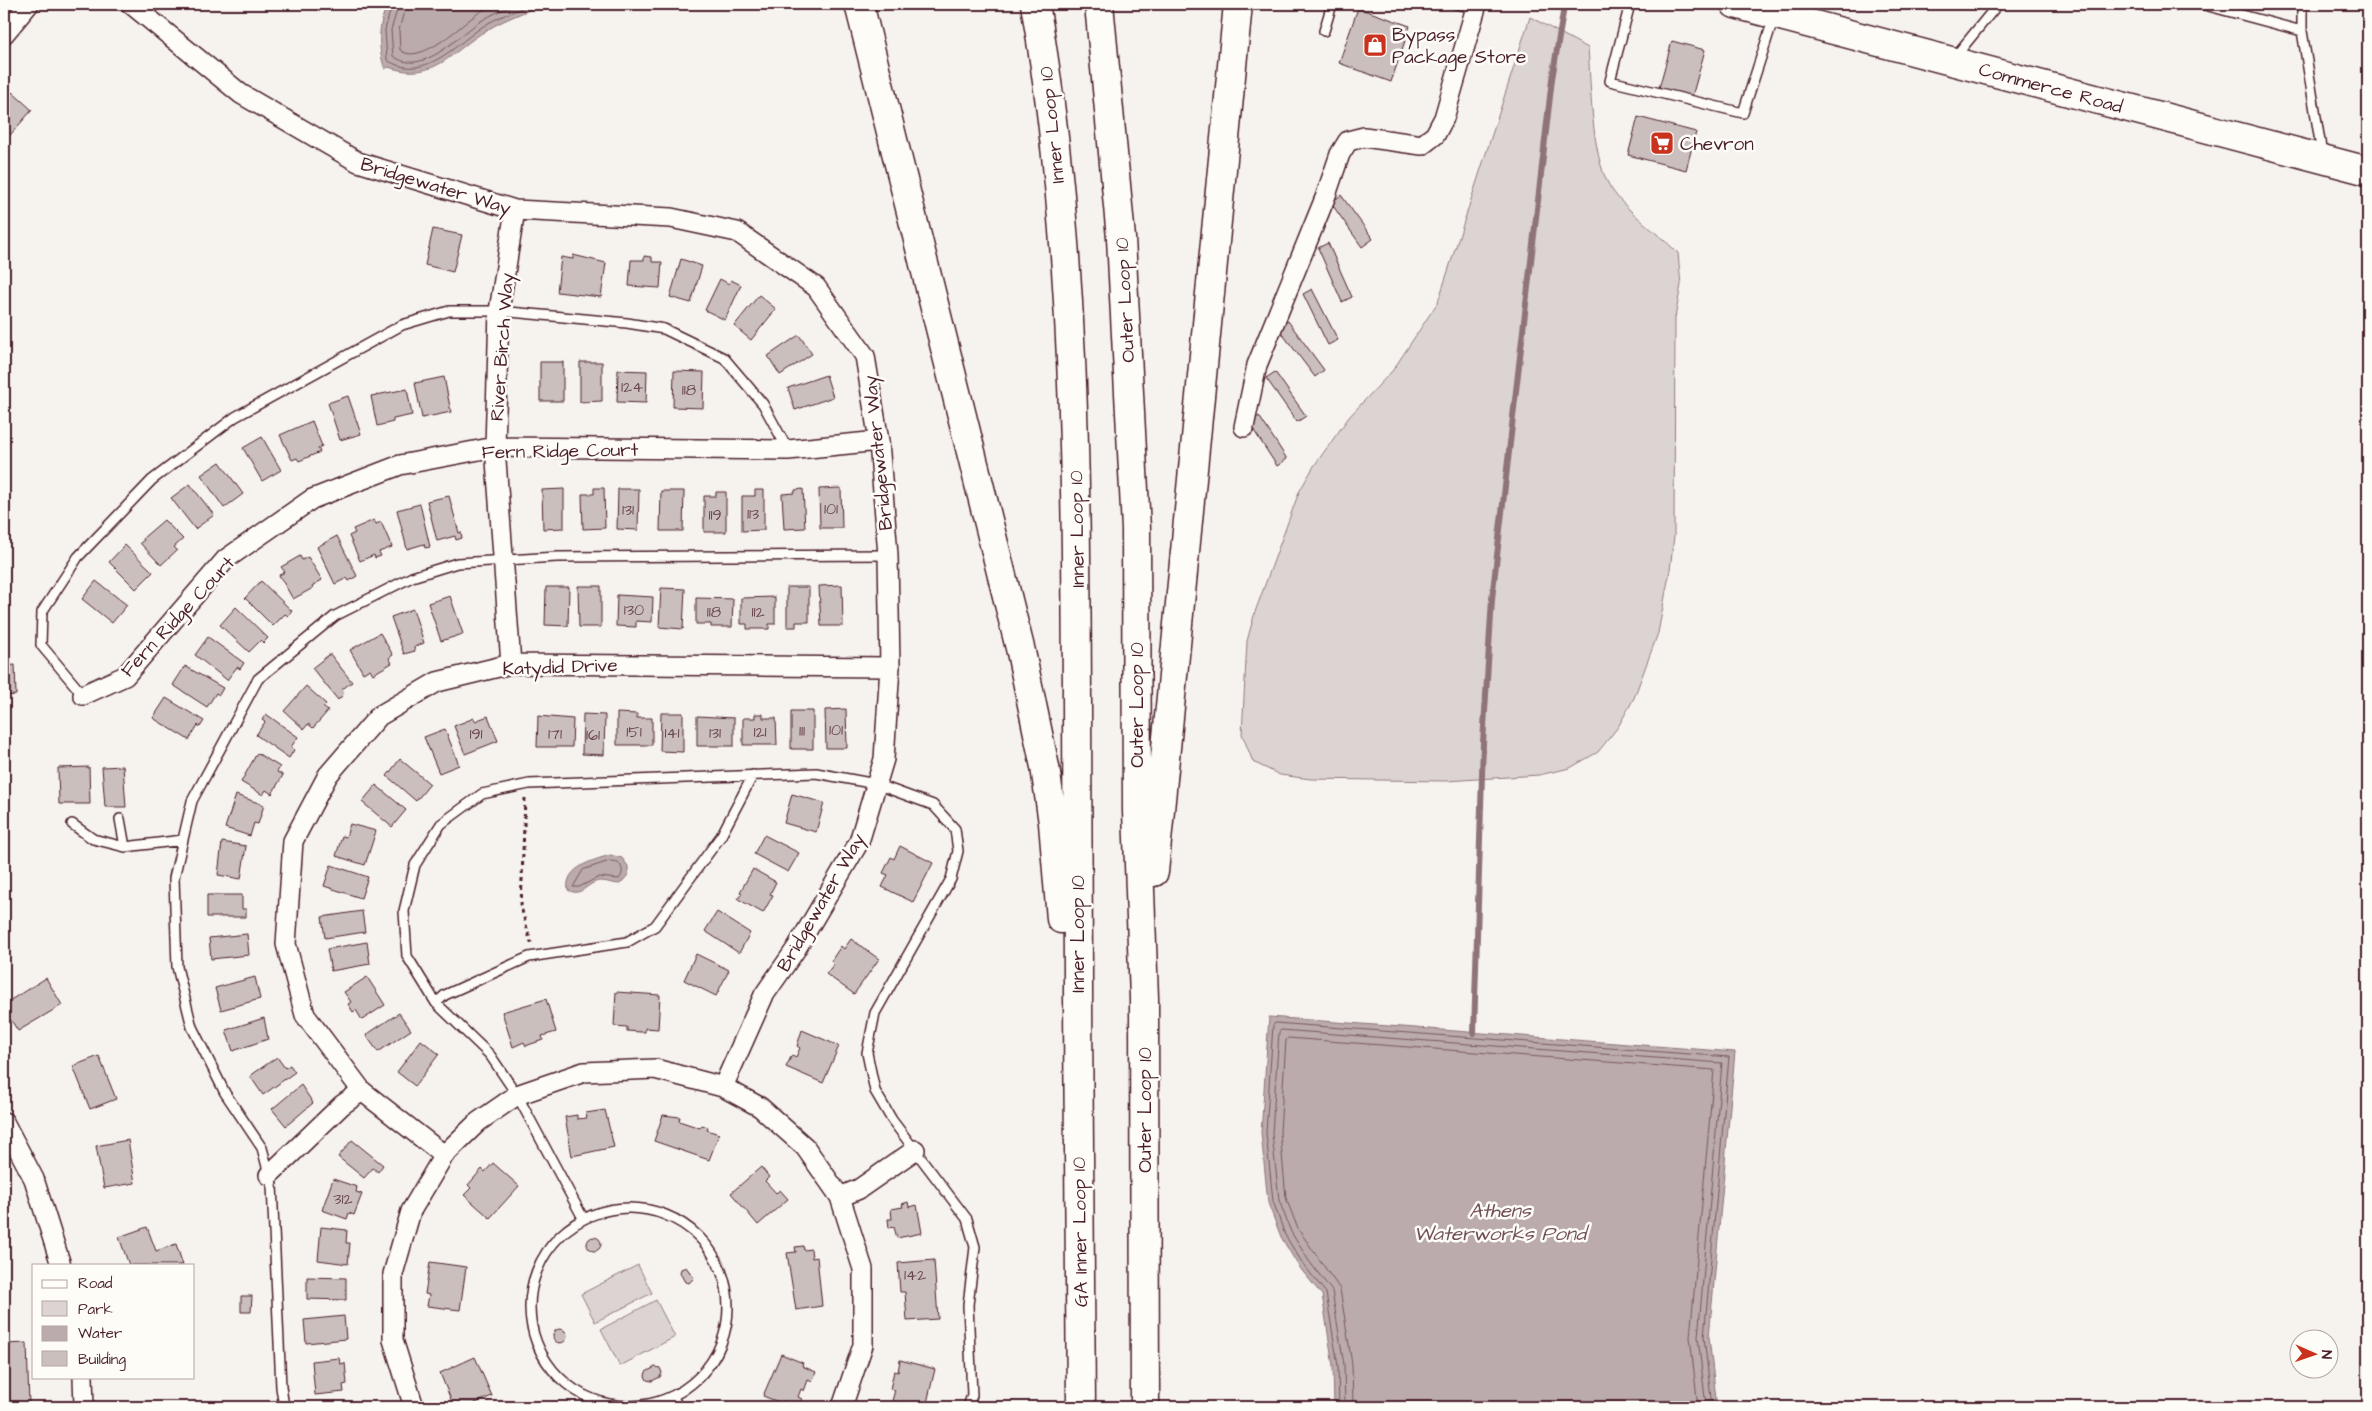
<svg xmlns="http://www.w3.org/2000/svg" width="2372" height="1411" font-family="'Architects Daughter',sans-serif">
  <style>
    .green { fill: #dcd4d2; stroke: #937a7e }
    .water { fill: #bbabac; stroke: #8e7378 }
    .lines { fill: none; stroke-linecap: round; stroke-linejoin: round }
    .shore { stroke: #77575f; stroke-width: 1 }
    .stream { stroke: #8e7378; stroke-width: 6 }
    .building { fill: #cbbfbe; stroke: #4a1f2b }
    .lane-casing { stroke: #4a1f2b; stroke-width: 12 }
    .street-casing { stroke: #4a1f2b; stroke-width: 22 }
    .highway-casing { stroke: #4a1f2b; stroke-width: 31 }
    .path { stroke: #4a1f2b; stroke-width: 3; stroke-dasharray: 4 4; stroke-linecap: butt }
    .lane { stroke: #fdfcf7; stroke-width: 9 }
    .street { stroke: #fdfcf7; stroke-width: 19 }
    .highway { stroke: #fdfcf7; stroke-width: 28 }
    .labels { text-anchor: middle; stroke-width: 5; stroke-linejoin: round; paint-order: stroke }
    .number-label { font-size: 16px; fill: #6a4750 }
    .poi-label { font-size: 19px; fill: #4a1f2b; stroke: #fdfcf7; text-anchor: start }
    .street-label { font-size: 19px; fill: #4a1f2b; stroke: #fdfcf7 }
    .water-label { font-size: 20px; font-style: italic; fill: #725058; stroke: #fdfcf7 }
  </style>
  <rect width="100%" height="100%" fill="#f6f3ef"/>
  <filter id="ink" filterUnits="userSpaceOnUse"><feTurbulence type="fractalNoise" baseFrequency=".02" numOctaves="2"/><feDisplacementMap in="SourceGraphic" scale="10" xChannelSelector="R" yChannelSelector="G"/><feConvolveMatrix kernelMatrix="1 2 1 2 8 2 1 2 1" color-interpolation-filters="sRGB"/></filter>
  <g filter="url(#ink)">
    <path class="green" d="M1530,17L1588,48C1591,85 1591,154 1609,185C1622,208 1658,233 1678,253L1681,285L1675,318L1674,536L1670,570L1658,633L1634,698L1618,727L1598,752L1570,768L1539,775L1446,781L1311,779L1280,775L1253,762L1242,734L1247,641L1255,612L1299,492L1314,466L1349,417L1393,370L1438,302Z
      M638,1265L652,1293L595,1322L581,1294Z
      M656,1300L675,1337L620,1366L601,1329Z"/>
    <path class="water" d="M388,4H544C525,12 505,19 487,30C451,51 436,83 388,67L385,69C377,49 378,22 388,4Z
      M610,855L622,858L628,866V875L620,884C613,884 607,881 600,881C587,882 582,898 568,890C564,867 594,860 610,855Z
      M1269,1017L1735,1052L1709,1337L1717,1407H1334L1333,1366L1322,1295L1299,1267L1281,1237L1268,1203L1261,1133Z"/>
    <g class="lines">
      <path class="shore" d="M392,4L385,30L387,60C423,83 454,46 482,27C497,17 515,11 532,4
        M399,4L391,30L393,56C423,78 458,35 481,21C492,14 504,9 516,4
        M406,4L399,30L400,50C419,66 458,28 473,17C480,11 489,7 497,4
        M610,861L618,862C623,868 624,873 619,879L599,877L579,887H573L583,870Z
        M1339,1407L1338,1366L1326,1293L1303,1264L1285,1235L1273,1201L1266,1133L1273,1025L1275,1023L1729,1057L1704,1337L1712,1407
        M1345,1407L1344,1365L1332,1291L1309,1261L1291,1232L1279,1200L1272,1133L1279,1032L1281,1030L1722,1063L1698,1337L1706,1407
        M1353,1407L1352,1364L1340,1289L1298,1229L1286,1198L1280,1132L1286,1040L1288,1038L1714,1070L1690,1337L1698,1407"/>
      <path class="stream" d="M1474,1033L1483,743L1492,599L1552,79L1564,7"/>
    </g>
    <path class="building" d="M2147,4H2178L2176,11Z
      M1358,8L1410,26L1391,82L1339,63Z
      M1672,41L1705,50L1692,97L1659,88Z
      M12,92L32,110L4,142V101Z
      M1638,117L1696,132L1686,170L1628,155Z
      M1341,195L1373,239L1362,247L1331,203Z
      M433,229L462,235L453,272L425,265Z
      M1328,243L1352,297L1342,302L1318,248Z
      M573,255L606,263L601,297L557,292L561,257L573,259Z
      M644,256L652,257V262H662L660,288L629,286L631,260H644Z
      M681,259L702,266L691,303L670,297Z
      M720,279L729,284L731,280L741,285L725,320L705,310Z
      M1312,289L1338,340L1328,345L1303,294Z
      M759,295L776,309L751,340L734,326Z
      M1288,321L1324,370L1315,377L1278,328Z
      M799,335L812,354L780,375L768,356Z
      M540,362H563V401H540Z
      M580,362H602V401L580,402Z
      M618,370L647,371L646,403L617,402Z
      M674,371L704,372L703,408L673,407Z
      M1275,372L1306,416L1297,422L1266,378Z
      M826,375L833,397L795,410L788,388Z
      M444,377L451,412L422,418L415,383Z
      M407,389L412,415L393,419V422L377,426L371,396Z
      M348,396L361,434L340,440L328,403Z
      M1259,416L1287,459L1277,466L1249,423Z
      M312,421L322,446L318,448L320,452L299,461L297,458L292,460L280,435Z
      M262,437L281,470L262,481L243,448Z
      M220,462L243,494L224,508L201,475Z
      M190,484L214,515L195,529L171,498Z
      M594,488H604L605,528L583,529L582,494H594Z
      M841,488L842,528H820L819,489Z
      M564,489V528L543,529L542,490Z
      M618,489H639L638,530L617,529Z
      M803,489L805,528L784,529L782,494L795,493V490Z
      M755,490H764V530L742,531V496H755Z
      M661,491H684L683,531H660Z
      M716,492H726V532H704V496H716Z
      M449,496L459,533L461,532L462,538L456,540L455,536L437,541L427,501Z
      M420,504L430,547L425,548L424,544L407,549L397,510Z
      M164,520L183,539L174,547L177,550L161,565L140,543L144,540L143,538Z
      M374,520L376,524L381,522L392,547L379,552L381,556L375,558L374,555L360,561L349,536L355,533L353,529Z
      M337,536L357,576L349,581L347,578L335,584L317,547Z
      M125,545L153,572L136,589L109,562Z
      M300,556L302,560L308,557L322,580L312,586L313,588L293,599L279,575L285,572L281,567Z
      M96,581L127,605L112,623L82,599Z
      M261,581L292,611L288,616L285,614L273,626L245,598Z
      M842,585L843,626H821L819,586Z
      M578,586H601V627H579Z
      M546,587H569L568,626L545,625Z
      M787,587H809V622H796V627H787Z
      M661,588L685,589L683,629L659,627Z
      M617,595L653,597L652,622L636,621V627L616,626Z
      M450,596L463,634L441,641L428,603Z
      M775,597V624H769V629H747V624H741V598Z
      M696,598L733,599L732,627H711V624H696Z
      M236,607L268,638L263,643L261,640L249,652L220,625Z
      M413,609L424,643L414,647L415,651L404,654L391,617Z
      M380,633L393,655L389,658L392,663L373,674L370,669L363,673L350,650Z
      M208,637L244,663L240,669L237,667L227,680L195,655Z
      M330,654L352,682L341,690L344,694L338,700L312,668Z
      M15,665L16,695L4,696V666Z
      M185,666L223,688L219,695L216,693L207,707L173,685Z
      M306,686L326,704L323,707L328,711L313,728L308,724L304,729L284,711Z
      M166,698L204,721L200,727L198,725L189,740L153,718Z
      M846,709L847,748H826L825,710Z
      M791,711H813V749H791Z
      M617,713L637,714V718H652V745H617Z
      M661,713H683V752L660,751Z
      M266,714L298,737L291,747L294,750L289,758L256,735L265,722L262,720Z
      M583,714L605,715L604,755L582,754Z
      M755,714H763V718H776L777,745H743V718H755Z
      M488,716L498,741L465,754L454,726L474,718L475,721Z
      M538,716L573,719L572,747H537Z
      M697,716L734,718V746H697Z
      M445,729L459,765L439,773L424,737Z
      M257,753L280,767L277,772L283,775L272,794L266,790L263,795L241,782Z
      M400,759L430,784L416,801L387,776Z
      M123,766L126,807H105L102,767Z
      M89,767L90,804H59L58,768Z
      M376,785L406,810L392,827L362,802Z
      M792,794L824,803L816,832L784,823Z
      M236,795L264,805L258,824L254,823L250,836L225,828Z
      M350,824L376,831L365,865L336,856L342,836L346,837Z
      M764,835L799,853L788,872L754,854Z
      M222,842L246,846L241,879L218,875Z
      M900,846L933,863L913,902L882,887L888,875L883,873L891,857L894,859Z
      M331,865L368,877L361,898L324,886Z
      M753,869L776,882L770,894L773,895L763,913L738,899L742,893L740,892Z
      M207,895H242V909H246V917H207Z
      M362,911L365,932L325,938L322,917Z
      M717,912L750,933L739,953L705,931Z
      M247,934L249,955L211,959L209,938Z
      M851,939L879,959L854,994L826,974L834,964L831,961L841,946L844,949Z
      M367,942L370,964L331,971L327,949Z
      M696,954L729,970L716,996L684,980Z
      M255,977L260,999L221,1010L215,988Z
      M367,977L385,1005L362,1020L356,1010L353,1012L348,1004L351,1002L344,992Z
      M46,978L62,1005L18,1031L11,1020L4,1024V1004Z
      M616,992L660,995L658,1029L645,1028V1032H641L627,1031V1027L614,1026Z
      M546,999L556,1032L542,1036L543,1040L531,1044L526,1046L524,1042L513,1047L502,1012Z
      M399,1013L411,1030L378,1052L366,1035Z
      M264,1018L268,1039L233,1051L226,1030Z
      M802,1030L839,1046L823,1083L786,1067L792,1055L796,1057L800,1048L797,1046Z
      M421,1040L439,1054L415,1086L397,1072Z
      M99,1056L116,1099L90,1109L73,1066Z
      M277,1057L285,1068L290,1065L295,1072L263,1095L250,1076Z
      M301,1085L313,1103L286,1126L272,1109Z
      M605,1110L614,1147L572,1156L565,1117L577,1115V1119L587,1118L586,1113Z
      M663,1115L680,1117L679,1121L700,1128L702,1125L708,1127L707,1130L719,1134L709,1160L654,1141Z
      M128,1140L135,1183L104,1188L96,1146Z
      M352,1140L383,1165L378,1172L373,1168L364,1178L338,1157Z
      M493,1163L519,1186L490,1218L464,1195L471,1188L468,1185L482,1169L485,1172Z
      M761,1167L769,1177L765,1181L776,1193L780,1190L788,1199L758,1225L731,1193Z
      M333,1179L357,1187L356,1192L362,1194L354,1215L349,1213L347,1219L322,1210Z
      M908,1202L909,1207L917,1205L922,1233L897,1238L894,1227L889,1228L888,1219H892L891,1209L903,1207L902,1204Z
      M147,1227L156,1251L176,1244L183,1265H129L119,1237Z
      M321,1227L347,1230L346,1243H350L348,1264L318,1260Z
      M587 1244a7 7 0 1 1 14 0a7 7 0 1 1-14 0Z
      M803,1246L804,1250L811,1249L812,1258L817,1257L822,1306L796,1310L787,1253L796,1252L795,1247Z
      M934,1260L938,1319L907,1321L905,1292H900L898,1263Z
      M430,1262L466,1267L460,1310L427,1306L429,1295L425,1294Z
      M686,1267L694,1278L689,1283L685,1282L680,1273L681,1269Z
      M307,1277L346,1278V1300L307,1299Z
      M241,1296H252L251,1312H241Z
      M344,1316L346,1339L306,1343L304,1320Z
      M553 1336a7 7 0 1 1 14 0a7 7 0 1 1-14 0Z
      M27,1343L29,1405H4V1344Z
      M781,1354L803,1363L802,1366L816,1372L812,1382L808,1380L804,1391L801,1389L798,1397L802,1399L799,1407L782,1401L781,1403L763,1396Z
      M475,1357L492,1396L466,1407H454L440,1373Z
      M339,1358L340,1364L345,1363L347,1384L343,1385L344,1392L315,1395L312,1361Z
      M900,1360L935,1369L926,1407L892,1401L895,1390L890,1389L894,1371L898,1372Z
      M655,1367L660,1368L662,1373L660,1377L652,1381L647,1380L645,1376L646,1372Z"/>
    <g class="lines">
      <g class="lane-casing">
        <path id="lane" d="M1456,4L1475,8
          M1630,4L1610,81L1743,113L1774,17
          M2201,4L2302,31
          M2302,4V31L2322,154
          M1324,31L1332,4
          M1954,58L1998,4
          M83,695L41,645L42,612L78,557L152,480L235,417L402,325L449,311H499L627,323L664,329L724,358L763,404L788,450
          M120,819L125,847
          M72,824L93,839L125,847L183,840
          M436,1003L445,995L529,957L627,942L655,926L721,836L753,775
          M530 1307a99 99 0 1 1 198 0a99 99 0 1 1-198 0Z
          M583,1218L517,1095L490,1055L436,1003L407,956L404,911L415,865L441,824L482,794L529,784L816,773L876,784L933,805L955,829L958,851L951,879L875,1013L867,1053L875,1091L892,1120L967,1219L975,1247L968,1305L972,1395L968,1407
          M673,1397L678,1407
          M284,1407L281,1387L272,1185L262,1148L225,1093L192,1027L177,967L174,878L192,801L258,679L335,616L412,577L457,563L557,557L888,555"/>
      </g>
      <g class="street-casing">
        <path id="street" d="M131,4L241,94L358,162L515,210L671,218L737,232L816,287L865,356L879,441L888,555L890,667L884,759L859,842L796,949L764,995L723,1087
          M4,34L29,4
          M1244,427L1257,365L1325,198L1340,154L1348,141L1364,137L1422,145L1435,135L1444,118L1477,4
          M511,664L495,447L499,311L515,210
          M83,695L125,676L226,559L312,499L400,465L495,447L788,450L879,441
          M4,1122L34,1179L61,1265
          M444,1155L362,1091L305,1015L286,944L293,841L328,775L379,716L437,682L511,664L890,667
          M269,1175L342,1105L362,1091
          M840,1197L859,1189L915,1150
          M83,1377L84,1407
          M414,1407L393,1340V1274L411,1211L444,1155L478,1122L517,1095L584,1072L655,1069L723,1087L760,1107L805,1147L840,1197L863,1269V1345L842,1407"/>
      </g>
      <g class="highway-casing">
        <path id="highway" d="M859,4L1021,652L1045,767L1053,823L1061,919
          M1035,4C1075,233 1076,468 1077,701C1078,936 1078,1172 1081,1407
          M1099,4L1121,238L1136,529L1137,811L1144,998L1145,1407
          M1735,4L2368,171
          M1154,872L1238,4"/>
      </g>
      <path class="path" d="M525,798L521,907L531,943"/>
      <use href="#lane" class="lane"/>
      <use href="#street" class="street"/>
      <use href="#highway" class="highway"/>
    </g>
  </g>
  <defs>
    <g id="shop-square" transform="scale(1.25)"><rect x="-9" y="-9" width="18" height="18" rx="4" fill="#c8321e" stroke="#fdfcf7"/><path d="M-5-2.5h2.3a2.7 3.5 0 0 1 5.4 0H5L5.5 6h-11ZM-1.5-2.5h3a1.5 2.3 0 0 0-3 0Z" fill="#fff"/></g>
    <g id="supermarket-square" transform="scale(1.25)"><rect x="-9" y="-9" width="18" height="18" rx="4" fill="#c8321e" stroke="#fdfcf7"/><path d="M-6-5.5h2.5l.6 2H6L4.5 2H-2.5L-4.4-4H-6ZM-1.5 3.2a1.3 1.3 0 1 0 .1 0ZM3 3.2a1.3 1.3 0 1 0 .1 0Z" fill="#fff"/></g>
  </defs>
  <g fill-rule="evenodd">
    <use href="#shop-square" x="1375" y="45"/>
    <use href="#supermarket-square" x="1662" y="143"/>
  </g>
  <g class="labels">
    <g class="number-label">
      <text x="632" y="392">124</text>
      <text x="689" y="395">118</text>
      <text x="831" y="514">101</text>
      <text x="628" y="515">131</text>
      <text x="753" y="519">113</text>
      <text x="715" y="520">119</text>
      <text x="634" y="615">130</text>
      <text x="714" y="617">118</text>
      <text x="758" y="617">112</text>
      <text x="836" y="735">101</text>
      <text x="802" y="736">111</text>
      <text x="634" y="737">151</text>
      <text x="760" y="737">121</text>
      <text x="672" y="738">141</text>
      <text x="715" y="738">131</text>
      <text x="476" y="739">191</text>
      <text x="555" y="739">171</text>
      <text x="593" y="740">161</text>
      <text x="343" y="1204">312</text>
      <text x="915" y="1280">142</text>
    </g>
    <g class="poi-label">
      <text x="1392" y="41">Bypass<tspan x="1392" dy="22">Package Store</tspan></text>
      <text x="1680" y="150">Chevron</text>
    </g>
    <g class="street-label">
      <text transform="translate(2051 87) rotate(15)" y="7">Commerce Road</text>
      <text transform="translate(1051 125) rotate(-96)" y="7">Inner Loop 10</text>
      <text transform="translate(436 185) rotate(17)" y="7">Bridgewater Way</text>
      <text transform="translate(1124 300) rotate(-93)" y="7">Outer Loop 10</text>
      <text transform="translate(501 347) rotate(-86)" y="7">River Birch Way</text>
      <text transform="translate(560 450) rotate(-1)" y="7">Fern Ridge Court</text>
      <text transform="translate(877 453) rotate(-96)" y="7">Bridgewater Way</text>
      <text transform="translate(1076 529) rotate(-91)" y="7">Inner Loop 10</text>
      <text transform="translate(177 616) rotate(-47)" y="7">Fern Ridge Court</text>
      <text transform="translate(560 666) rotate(-2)" y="7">Katydid Drive</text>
      <text transform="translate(1136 705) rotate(-90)" y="7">Outer Loop 10</text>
      <text transform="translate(820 902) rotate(-60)" y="7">Bridgewater Way</text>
      <text transform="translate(1077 934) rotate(-90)" y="7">Inner Loop 10</text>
      <text transform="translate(1144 1110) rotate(-90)" y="7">Outer Loop 10</text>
      <text transform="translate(1079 1232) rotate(-91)" y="7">GA Inner Loop 10</text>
    </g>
    <g class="water-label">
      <text x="1500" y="1217">Athens<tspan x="1500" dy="23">Waterworks Pond</tspan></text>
    </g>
  </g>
  <rect width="2372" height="1411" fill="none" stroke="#fdfcf7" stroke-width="20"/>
  <rect x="10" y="10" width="2352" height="1391" fill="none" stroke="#4a1f2b" stroke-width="2" filter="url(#ink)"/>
  <rect x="32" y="1264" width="162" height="115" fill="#fdfcf7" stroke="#b5a4a5"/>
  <rect x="42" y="1280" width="25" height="8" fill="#fdfcf7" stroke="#b5a4a5"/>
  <text x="78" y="1288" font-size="15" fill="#4a1f2b">Road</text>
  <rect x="42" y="1301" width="25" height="15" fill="#dcd4d2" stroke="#b5a4a5"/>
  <text x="78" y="1314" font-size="15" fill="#4a1f2b">Park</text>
  <rect x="42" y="1326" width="25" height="15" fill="#bbabac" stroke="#b5a4a5"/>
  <text x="78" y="1338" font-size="15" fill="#4a1f2b">Water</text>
  <rect x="42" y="1351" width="25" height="15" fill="#cbbfbe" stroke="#b5a4a5"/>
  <text x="78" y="1364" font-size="15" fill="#4a1f2b">Building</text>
  <g transform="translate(2314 1354) rotate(92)"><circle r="24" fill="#fdfcf7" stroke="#b5a4a5"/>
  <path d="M0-4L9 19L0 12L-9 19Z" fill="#c8321e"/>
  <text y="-8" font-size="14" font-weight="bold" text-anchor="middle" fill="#4a1f2b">N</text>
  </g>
</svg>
